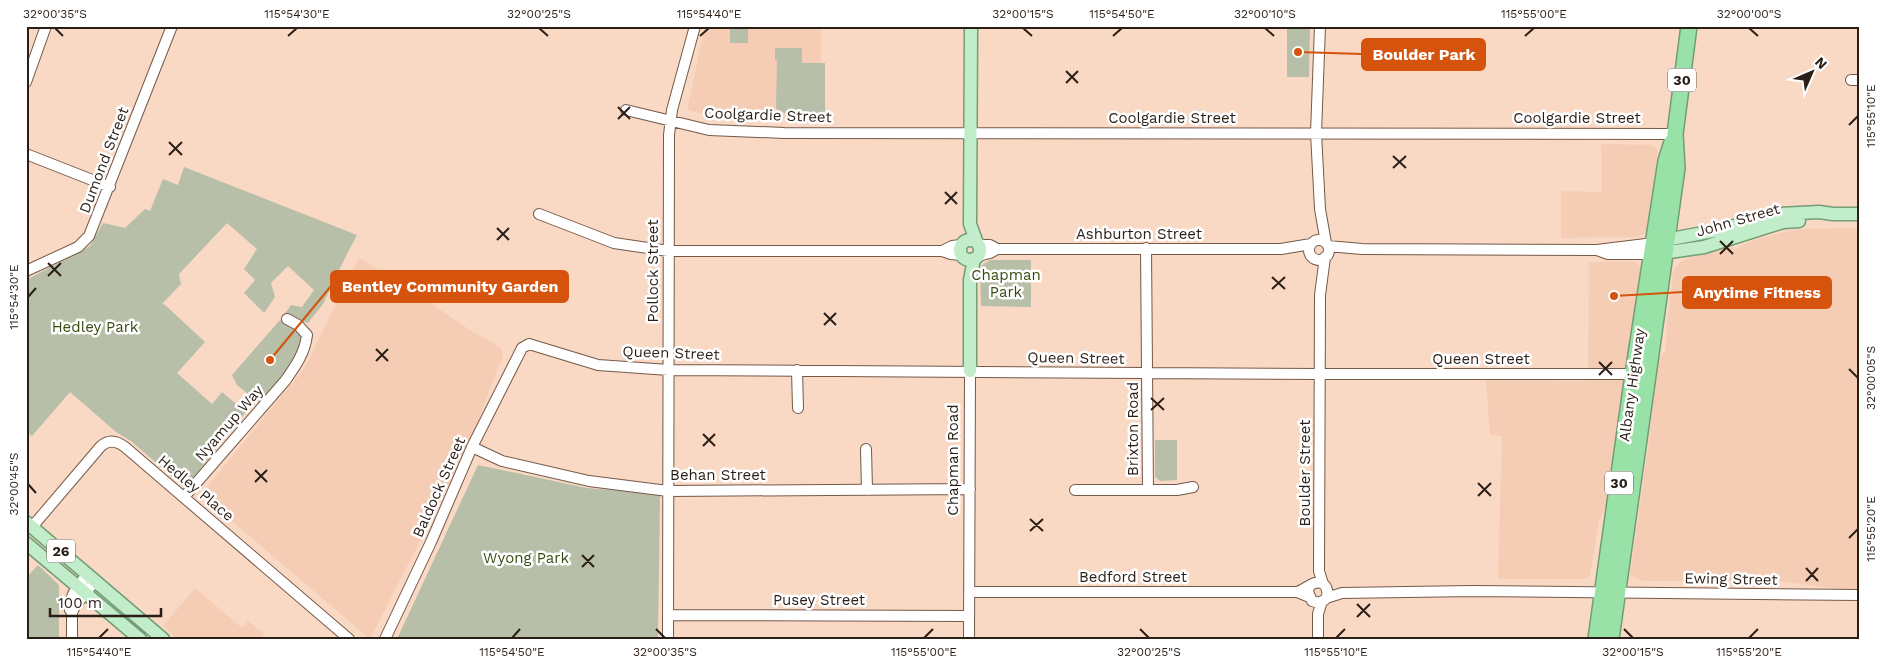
<svg xmlns="http://www.w3.org/2000/svg" width="1885" height="665" font-family="'Work Sans',sans-serif">
  <style>
    .built { fill: #f5cdb5 }
    .green { fill: #b7bfa9 }
    .lines { fill: none; stroke-linecap: round; stroke-linejoin: round }
    .minor-casing { stroke: #755948; stroke-width: 12 }
    .major-casing { stroke: #729d75; stroke-width: 15 }
    .highway-casing { stroke: #729d75; stroke-width: 18 }
    .minor { stroke: #fff; stroke-width: 10 }
    .major { stroke: #c1edca; stroke-width: 12 }
    .highway { stroke: #98e1a7; stroke-width: 15 }
    .ticks { fill: none; stroke: #2a1f17; stroke-width: 2 }
    .labels { text-anchor: middle; stroke-width: 5; stroke-linejoin: round; paint-order: stroke }
    .shield { fill: #fff; stroke: #6a625d; stroke-width: 1 }
    .shield-label { font-size: 14px; font-weight: bold; fill: #2a1f17 }
    .street-label { font-size: 15px; fill: #2a1f17; stroke: #fff }
    .park-label { font-size: 15px; fill: #3a4b10; stroke: #fff }
    .leader { fill: none; stroke: #d5530d; stroke-width: 2 }
    .callout-dot { fill: #d5530d; stroke: #fff; stroke-width: 2 }
    .callout { fill: #d5530d; stroke: #d5530d; stroke-width: 2 }
    .callout-label { font-size: 16px; text-anchor: middle; font-weight: bold; fill: #fff }
    .neatline { fill: none; stroke: #2a1f17; stroke-width: 2 }
    .ticks-label { font-size: 12px; text-anchor: middle; fill: #2a1f17 }
  </style>
  <rect width="100%" height="100%" fill="#f9d8c4"/>
  <path class="built" d="M705,26H821V63H825V118L758,119L710,115L687,110Z
    M1601,144L1652,145L1658,150L1648,229L1644,234L1636,237L1561,238V191L1602,192Z
    M1859,228V592L1779,581H1643L1630,575L1648,448L1658,359L1666,350L1667,324L1673,271L1679,263L1686,259L1729,247L1735,249L1754,240L1781,233L1797,229Z
    M359,258L402,284L470,330L501,348L503,355L469,445L370,639L206,499L205,489L304,369Z
    M1589,262H1636L1641,268L1606,506L1599,521L1590,575L1586,579H1498L1502,436L1490,435L1486,380L1588,381Z
    M195,588L242,628L248,621L264,634L260,639H177L163,626Z"/>
  <path class="green" d="M730,26H748V43H730Z
    M1287,26H1310L1309,77H1287Z
    M775,48H802V63H825V118L787,119L784,112L776,109L777,61L775,60Z
    M184,167L357,235L345,258L323,304L308,323L284,315L291,305L302,307L314,290L288,266L271,283L275,297L264,313L244,293L255,280L244,269L257,249L227,223L179,274L181,284L162,304L165,305L205,342L177,373L212,404L222,392L246,412L185,488L131,441L116,432L70,392L32,436L26,431V280L90,246L103,223L125,228L145,209L150,211L163,179L178,185Z
    M990,260H1031V307L981,306L980,269L982,265Z
    M280,320L298,330L303,336C295,364 277,382 260,404L237,385L232,375Z
    M1155,440H1177V480L1160,481L1155,477Z
    M478,465L587,488L660,494L658,639H397Z
    M38,565L59,585V639H26V578Z"/>
  <g class="lines">
    <g class="minor-casing">
      <path id="minor" d="M1320,26L1316,133L1320,209L1326,243
        M1851,80H1859
        M26,82L46,26
        M626,110L709,130L784,133L1675,134
        M26,154L110,187
        M539,214L614,243L668,251H942L951,254L961,255
        M1309 250a10 10 0 1 1 20 0a10 10 0 1 1-20 0Z
        M979,245H990L997,249H1281L1311,244
        M1328,246L1362,249L1597,250L1654,243
        M1146,248L1148,490
        M1597,250L1608,254H1652
        M942,251L952,246L961,245
        M978,256L990,253L997,249
        M26,271L78,247L89,236L172,26
        M797,370L798,408
        M472,447L502,461L589,481L668,491L970,489
        M866,449L867,490
        M1075,490H1177L1193,487
        M184,497L285,381C295,367 305,353 307,335L298,325L287,319
        M32,527L101,446C109,439 117,441 125,447L349,639
        M1323,584L1319,571L1320,295L1325,257
        M969,592H1297L1309,597
        M1297,592C1303,590 1309,585 1315,583C1331,578 1333,609 1312,601L1308,592L1309,587
        M1326,598L1342,593L1473,591L1859,595
        M70,610L69,607L73,594L87,574
        M668,615L969,616
        M72,639V613L75,606L95,581
        M385,639L431,542L472,447L522,348L529,344L598,365L669,370L1320,374H1633
        M668,639L669,135L672,110L695,26
        M969,639L970,371
        M1318,639V614L1322,601"/>
    </g>
    <g class="major-casing">
      <path id="major" d="M971,26L970,224L977,243
        M960 250a10 10 0 1 1 20 0a10 10 0 1 1-20 0Z
        M1660,241L1719,230L1780,214L1819,212L1833,214H1859
        M1656,254L1704,247L1783,222L1799,221
        M970,371V280L974,259
        M26,522L163,639
        M26,543L140,639"/>
    </g>
    <g class="highway-casing">
      <path id="highway" d="M1596,639L1633,374L1666,161L1672,142
        M1611,639L1677,168L1675,134L1689,26"/>
    </g>
    <use href="#minor" class="minor"/>
    <use href="#major" class="major"/>
    <use href="#highway" class="highway"/>
  </g>
  <path class="ticks" d="M55,28L63,36M539,28L548,36M1023,28L1032,36M1265,28L1274,36M1749,28L1758,36M288,36L297,28M700,36L709,28M1113,36L1122,28M1525,36L1534,28M1066,71L1078,83M1066,83L1078,71M618,107L630,119M618,119L630,107M1849,125L1858,116M169,142L182,155M169,155L182,142M1393,156L1406,168M1393,168L1406,156M945,192L957,204M945,204L957,192M497,228L509,240M497,240L509,228M1720,241L1733,254M1720,254L1733,241M48,263L61,276M48,276L61,263M1272,277L1285,289M1272,289L1285,277M28,297L36,288M824,313L836,325M824,325L836,313M376,349L388,361M376,361L388,349M1599,362L1612,375M1849,369L1858,378M1599,375L1612,362M1151,398L1164,410M1151,410L1164,398M703,434L715,446M703,446L715,434M255,470L267,482M255,482L267,470M1478,483L1491,496M28,484L36,493M1478,496L1491,483M1030,519L1043,531M1030,531L1043,519M1849,538L1858,529M582,555L594,567M582,567L594,555M1806,568L1818,581M1806,581L1818,568M1357,604L1370,617M1357,617L1370,604M656,629L665,638M1140,629L1149,638M1624,629L1633,638M99,638L108,629M512,638L520,629M924,638L933,629M1336,638L1345,629M1749,638L1758,629"/>
  <g class="labels">
    <g class="shield">
      <rect x="1668" y="68.5" width="28" height="23" rx="4"/>
      <rect x="1605" y="471.5" width="28" height="23" rx="4"/>
      <rect x="47" y="539.5" width="28" height="23" rx="4"/>
    </g>
    <g class="shield-label">
      <text x="1682" y="85">30</text>
      <text x="1619" y="488">30</text>
      <text x="61" y="556">26</text>
    </g>
    <g class="street-label">
      <text transform="translate(768 115) rotate(2)" y="5">Coolgardie Street</text>
      <text x="1172" y="123">Coolgardie Street</text>
      <text x="1577" y="123">Coolgardie Street</text>
      <text transform="translate(104 160) rotate(-69)" y="5">Dumond Street</text>
      <text transform="translate(1738 220) rotate(-16)" y="5">John Street</text>
      <text x="1139" y="239">Ashburton Street</text>
      <text transform="translate(653 271) rotate(-90)" y="5">Pollock Street</text>
      <text transform="translate(671 353) rotate(2)" y="5">Queen Street</text>
      <text transform="translate(1076 358) rotate(1)" y="5">Queen Street</text>
      <text x="1481" y="364">Queen Street</text>
      <text transform="translate(1632 385) rotate(-82)" y="5">Albany Highway</text>
      <text transform="translate(229 423) rotate(-49)" y="5">Nyamup Way</text>
      <text transform="translate(1133 429) rotate(-90)" y="5">Brixton Road</text>
      <text transform="translate(953 460) rotate(-90)" y="5">Chapman Road</text>
      <text transform="translate(1305 473) rotate(-90)" y="5">Boulder Street</text>
      <text x="718" y="480">Behan Street</text>
      <text transform="translate(439 487) rotate(-66)" y="5">Baldock Street</text>
      <text transform="translate(196 488) rotate(40)" y="5">Hedley Place</text>
      <text x="1133" y="582">Bedford Street</text>
      <text transform="translate(1731 579) rotate(1)" y="5">Ewing Street</text>
      <text x="819" y="605">Pusey Street</text>
    </g>
    <g class="park-label">
      <text x="1006" y="280">Chapman<tspan x="1006" dy="17">Park</tspan></text>
      <text x="95" y="332">Hedley Park</text>
      <text x="526" y="563">Wyong Park</text>
    </g>
  </g>
  <path class="leader" d="M1298 52L1362 54M270 360L331 286M1614 296L1683 292"/>
  <g class="callout-dot">
    <circle cx="1298" cy="52" r="5"/>
    <circle cx="270" cy="360" r="5"/>
    <circle cx="1614" cy="296" r="5"/>
  </g>
  <g class="callout">
    <rect x="1362" y="39" width="123" height="31" rx="5"/>
    <rect x="331" y="271" width="237" height="31" rx="5"/>
    <rect x="1683" y="277" width="148" height="31" rx="5"/>
  </g>
  <g class="callout-label">
    <text x="1424" y="60">Boulder Park</text>
    <text x="450" y="292">Bentley Community Garden</text>
    <text x="1757" y="298">Anytime Fitness</text>
  </g>
  <rect width="1885" height="665" fill="none" stroke="#ffffff" stroke-width="55"/>
  <g transform="translate(1812 72) rotate(45)" stroke="#ffffff" stroke-width="4" paint-order="stroke">
  <path d="M0-4L9 19L0 12L-9 19Z" fill="#2a1f17"/>
  <text y="-8" font-size="14" font-weight="bold" text-anchor="middle" fill="#2a1f17">N</text>
  </g>
  <path d="M50 608v8h111v-8" fill="none" stroke="#2a1f17" stroke-width="2.5"/>
  <text x="58" y="608" font-size="15" fill="#2a1f17" stroke="#ffffff" stroke-width="4" paint-order="stroke">100 m</text>
  <rect x="28" y="28" width="1830" height="610" class="neatline"/>
  <g class="ticks-label">
    <text x="55" y="18">32°00'35"S</text>
    <text x="297" y="18">115°54'30"E</text>
    <text x="539" y="18">32°00'25"S</text>
    <text x="709" y="18">115°54'40"E</text>
    <text x="1023" y="18">32°00'15"S</text>
    <text x="1122" y="18">115°54'50"E</text>
    <text x="1265" y="18">32°00'10"S</text>
    <text x="1534" y="18">115°55'00"E</text>
    <text x="1749" y="18">32°00'00"S</text>
    <text transform="translate(1871 116) rotate(-90)" y="4">115°55'10"E</text>
    <text transform="translate(14 297) rotate(-90)" y="4">115°54'30"E</text>
    <text transform="translate(1871 378) rotate(-90)" y="4">32°00'05"S</text>
    <text transform="translate(14 484) rotate(-90)" y="4">32°00'45"S</text>
    <text transform="translate(1871 529) rotate(-90)" y="4">115°55'20"E</text>
    <text x="99" y="656">115°54'40"E</text>
    <text x="512" y="656">115°54'50"E</text>
    <text x="665" y="656">32°00'35"S</text>
    <text x="924" y="656">115°55'00"E</text>
    <text x="1149" y="656">32°00'25"S</text>
    <text x="1336" y="656">115°55'10"E</text>
    <text x="1633" y="656">32°00'15"S</text>
    <text x="1749" y="656">115°55'20"E</text>
  </g>
</svg>
